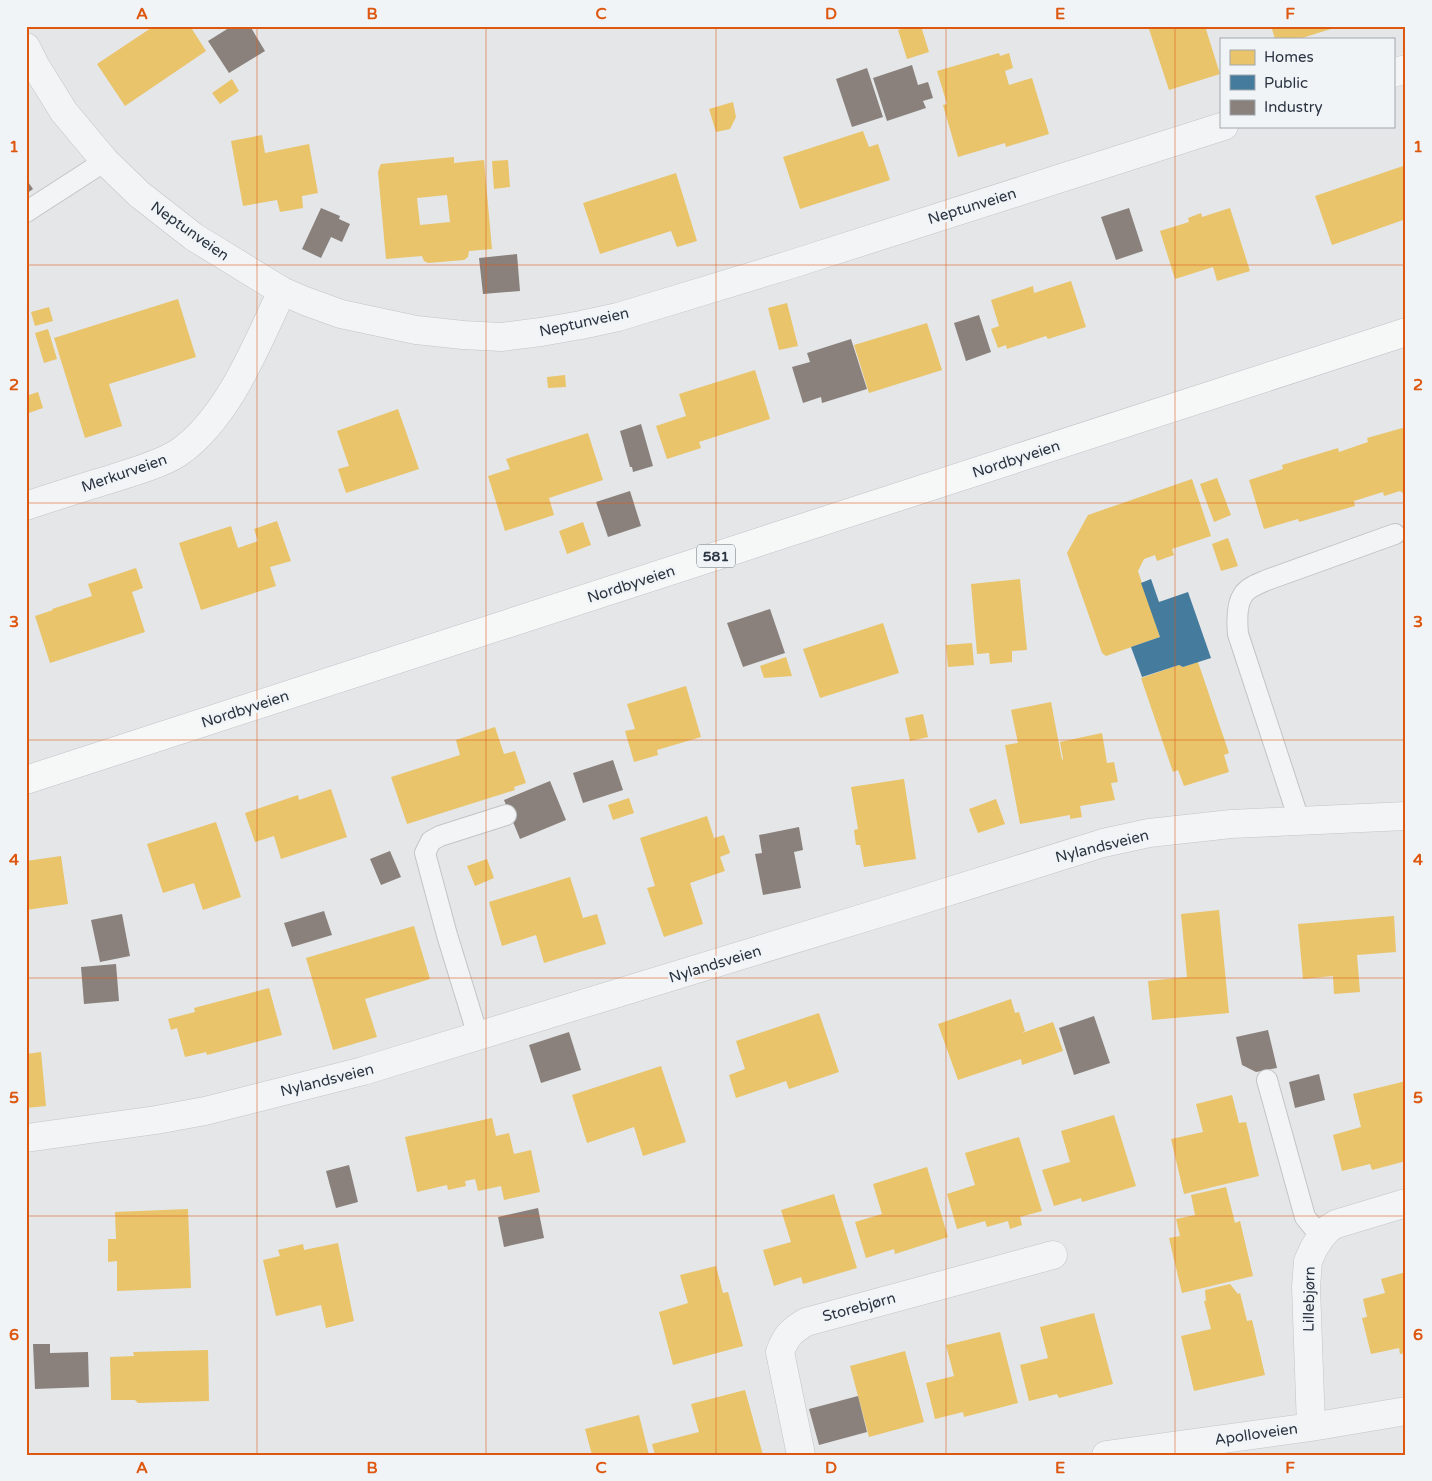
<svg xmlns="http://www.w3.org/2000/svg" width="1432" height="1481" font-family="'Varela Round',sans-serif">
  <style>
    .homes { fill: #e9c46a; fill-rule: evenodd }
    .public { fill: #457b9d }
    .industry { fill: #8a817c }
    .lines { fill: none; stroke-linecap: round; stroke-linejoin: round }
    .lane-casing { stroke: #c2c4c6; stroke-width: 22 }
    .street-casing { stroke: #c2c4c6; stroke-width: 29 }
    .primary-casing { stroke: #c0c3c6; stroke-width: 29 }
    .lane { stroke: #f2f4f5; stroke-width: 20 }
    .street { stroke: #f2f4f5; stroke-width: 28 }
    .primary { stroke: #f6f7f7; stroke-width: 28 }
    .grid { fill: none; stroke: #de570f; stroke-width: 1; stroke-opacity: 0.55 }
    .labels { text-anchor: middle; stroke-width: 5; stroke-linejoin: round; paint-order: stroke }
    .shield { fill: #f1f4f7; stroke: #666e78; stroke-width: 1 }
    .shield-label { font-size: 14px; font-weight: bold; fill: #2a3441 }
    .street-label { font-size: 15px; fill: #2a3441; stroke: #f1f4f7 }
    .neatline { fill: none; stroke: #de570f; stroke-width: 2 }
    .grid-label { font-size: 16px; text-anchor: middle; font-weight: bold; fill: #de570f }
  </style>
  <rect width="100%" height="100%" fill="#e4e6e8"/>
  <path class="homes" d="M154,26H190L206,51L125,106L97,64Z
    M911,26H921L929,52L907,59L898,30Z
    M1148,26H1205L1220,74L1169,90Z
    M1271,26H1337V27L1299,39H1275Z
    M999,53L1000,56L1009,53L1013,68L1005,71L1009,85L1032,78L1049,134L1006,147L1005,143L958,157L943,105L947,104L937,71Z
    M232,79L239,91L220,104L212,93Z
    M733,102L736,117L730,129L716,132L709,109Z
    M863,131L869,147L878,144L890,180L800,209L783,157Z
    M262,135L265,153L309,144L318,193L302,196L303,208L280,212L277,200L243,206L231,141Z
    M454,157V163L484,160L492,249L469,251L468,257L464,260L428,263L424,261L422,256L386,259L378,172L380,166L381,164ZM447,195L450,222L420,225L417,198Z
    M508,160L510,187L494,189L492,161Z
    M1406,165V219L1332,245L1315,196Z
    M676,173L697,241L677,247L671,231L600,254L583,203Z
    M1230,208L1250,271L1217,281L1213,267L1175,279L1160,231L1189,222L1188,218L1201,213L1202,217Z
    M1071,281L1086,327L1048,339L1046,336L1007,349L1006,345L998,348L991,329L999,326L991,300L1033,286L1034,293Z
    M178,299L196,357L109,384L122,426L85,438L54,338Z
    M787,303L798,346L779,350L768,308Z
    M49,307L53,321L35,326L31,312Z
    M927,323L942,370L869,393L854,345Z
    M48,329L57,359L44,363L35,333Z
    M755,370L770,419L699,442L701,448L667,459L656,426L686,416L679,394Z
    M565,375L566,387L548,388L547,377Z
    M38,392L43,408L26,414V396Z
    M398,409L419,469L346,493L338,469L349,466L337,431Z
    M1406,427V495L1400,491L1384,496L1383,492L1354,501L1355,506L1299,522L1298,519L1264,529L1249,480L1283,469L1282,465L1338,448L1339,452L1368,442L1367,438Z
    M588,433L603,480L549,498L554,515L505,531L488,476L510,469L506,459Z
    M1217,478L1231,515L1214,522L1200,484Z
    M1192,479L1211,536L1172,549L1174,555L1157,561L1155,555L1144,559L1138,571L1160,637L1106,656L1102,653L1067,553L1088,515Z
    M277,521L291,561L270,567L276,586L201,610L179,543L231,526L238,548L258,541L254,529Z
    M583,522L591,545L567,554L559,531Z
    M1228,538L1238,566L1221,571L1212,544Z
    M136,568L143,588L132,592L145,632L50,663L35,616L53,610L52,609L92,596L88,584Z
    M1020,579L1027,650L1012,651V662L990,664L989,653L977,654L971,584Z
    M883,623L899,673L820,698L803,649Z
    M972,643L974,665L948,667L946,645Z
    M786,657L792,676L764,678L760,666Z
    M1198,662L1229,753L1224,755L1229,772L1184,786L1178,770L1173,772L1141,678L1179,665L1183,667Z
    M686,686L701,737L657,750L658,755L634,762L625,731L635,729L627,704Z
    M1051,702L1062,760L1063,759L1060,742L1102,733L1107,763L1114,762L1118,782L1111,783L1115,800L1080,806L1082,817L1070,819V815L1020,824L1005,745L1018,743L1011,710Z
    M923,714L928,737L910,741L905,718Z
    M495,727L504,754L515,751L526,783L514,787L515,790L407,824L391,777L460,755L456,740Z
    M904,779L916,859L864,867L860,845H856L854,830L858,829L851,787Z
    M331,789L347,837L281,859L274,836L255,842L245,813L298,795L299,800Z
    M629,798L634,813L613,820L608,805Z
    M996,799L1005,824L978,833L969,809Z
    M707,816L714,838L724,835L730,853L720,857L725,871L690,883L703,924L664,937L647,888L655,886L640,838Z
    M216,822L241,897L203,910L194,883L163,893L147,844Z
    M61,856L68,904L26,910V861Z
    M487,859L494,878L475,886L467,866Z
    M570,877L583,918L597,914L606,944L544,963L536,935L502,946L489,902Z
    M1219,910L1229,1013L1152,1020L1148,981L1187,977L1181,914Z
    M1394,916L1396,952L1357,955L1360,992L1334,994L1333,976L1303,979L1298,924Z
    M414,926L430,979L365,999L377,1037L333,1050L306,958Z
    M269,988L282,1035L207,1055L206,1052L185,1057L177,1028L171,1030L168,1019L195,1012L194,1008Z
    M1011,999L1015,1013L1019,1012L1025,1031L1022,1033L1053,1022L1063,1051L1022,1065L1021,1059L958,1080L938,1024Z
    M819,1013L839,1072L789,1089L786,1081L736,1098L729,1075L745,1069L736,1041Z
    M41,1052L46,1106L26,1108V1054Z
    M661,1066L686,1142L643,1156L634,1127L587,1143L572,1095Z
    M1406,1081V1161L1372,1170L1370,1164L1342,1171L1333,1135L1361,1127L1353,1094Z
    M1232,1095L1239,1123L1246,1122L1259,1176L1184,1194L1171,1139L1203,1132L1196,1104Z
    M1114,1115L1136,1186L1082,1202L1081,1198L1054,1206L1042,1170L1070,1162L1061,1131Z
    M492,1118L496,1136L509,1133L514,1154L531,1150L540,1192L504,1200L501,1186L478,1191L475,1179L465,1181L466,1186L448,1190L447,1185L417,1192L405,1137Z
    M1019,1137L1042,1211L1020,1217L1022,1225L1010,1229L1008,1221L987,1227L985,1221L957,1229L947,1194L975,1185L965,1153Z
    M927,1167L948,1237L895,1254L894,1249L866,1258L855,1222L882,1214L873,1184Z
    M1226,1187L1235,1223L1240,1221L1253,1276L1182,1293L1169,1238L1180,1236L1176,1219L1195,1215L1191,1195Z
    M834,1194L857,1268L803,1284L801,1277L774,1286L763,1250L791,1242L781,1210Z
    M188,1209L191,1288L117,1291V1261L108,1262V1239H116L115,1212Z
    M338,1243L354,1321L326,1328L321,1305L276,1316L263,1260L280,1256L278,1250L303,1244L304,1250Z
    M716,1266L723,1293L728,1292L743,1346L673,1365L659,1312L688,1303L680,1275Z
    M1406,1272V1353L1400,1354L1399,1348L1371,1354L1362,1318L1367,1317L1363,1299L1385,1293L1381,1279Z
    M1230,1284L1238,1294L1240,1293L1247,1321L1252,1320L1265,1375L1194,1391L1181,1336L1211,1329L1204,1301H1206L1205,1290Z
    M1094,1313L1113,1384L1059,1398L1057,1394L1029,1401L1020,1365L1048,1358L1040,1327Z
    M1000,1332L1018,1403L964,1417L963,1412L935,1419L926,1383L954,1376L946,1345Z
    M208,1350L209,1401L138,1403L135,1400H111L110,1357L134,1356L133,1352Z
    M905,1351L924,1422L869,1437L850,1366Z
    M745,1390L763,1455H655L652,1444L699,1432L691,1404Z
    M639,1415L649,1455H592L585,1429Z"/>
  <path class="public" d="M1151,579L1159,602L1188,592L1211,658L1183,667L1179,665L1142,677L1131,647L1160,637L1141,583Z"/>
  <path class="industry" d="M232,26H250L265,51L229,73L208,41Z
    M912,65L918,85L928,82L933,98L923,101L926,108L887,121L873,78Z
    M867,68L883,117L852,127L836,79Z
    M26,179L33,189L26,194Z
    M321,208L340,216L339,219L350,224L342,242L331,237L321,258L302,249Z
    M1129,208L1143,251L1116,260L1101,217Z
    M517,254L520,291L483,294L479,258Z
    M979,315L991,352L966,361L954,323Z
    M851,339L867,389L822,403L821,397L803,403L792,367L810,362L807,353Z
    M641,424L653,466L633,472L632,467H630L620,431Z
    M630,491L641,526L608,537L596,502Z
    M770,609L785,653L743,667L727,623Z
    M613,760L623,790L583,803L573,773Z
    M550,781L566,820L520,839L504,800Z
    M799,827L803,850L794,852L801,888L763,895L755,854L762,853L759,835Z
    M390,851L401,877L381,885L370,859Z
    M324,911L332,935L292,947L284,923Z
    M122,914L130,956L100,962L91,920Z
    M116,964L119,1001L84,1004L81,967Z
    M1094,1016L1110,1063L1074,1075L1059,1028Z
    M1268,1030L1277,1068L1256,1072L1242,1065L1236,1037Z
    M569,1032L581,1070L541,1083L529,1045Z
    M1319,1074L1325,1100L1295,1108L1289,1082Z
    M349,1165L358,1202L336,1208L326,1171Z
    M538,1208L544,1238L504,1247L498,1217Z
    M33,1344H50V1353L88,1352L89,1387L35,1389Z
    M858,1396L867,1432L819,1445L809,1409Z"/>
  <g class="lines">
    <g class="lane-casing">
      <path id="lane" d="M26,212L105,161
        M1299,820L1238,634C1237,623 1236,605 1243,595C1248,587 1260,583 1267,580L1395,534
        M478,1036L447,935L425,853L431,841L440,836L506,815
        M1267,1080L1305,1217L1321,1237"/>
    </g>
    <g class="street-casing">
      <path id="street" d="M26,47L36,67L64,112L105,161L139,194L194,237L282,291L305,301L341,314L416,330L463,335L501,337L541,332L581,325L618,317L789,265L1224,126
        M1393,73L1406,69
        M26,506C55,496 85,487 114,478C133,472 161,464 178,453C228,419 257,344 282,291
        M26,1138L156,1120L205,1111L363,1071L896,908L1103,843L1149,833L1231,824L1406,816
        M1311,1427L1306,1287L1308,1261L1314,1248L1321,1237L1328,1229L1336,1224L1406,1203
        M801,1455L780,1352C786,1336 791,1331 806,1322L1053,1255
        M1106,1455L1311,1427L1406,1411"/>
    </g>
    <g class="primary-casing">
      <path id="primary" d="M26,780L1406,332"/>
    </g>
    <use href="#lane" class="lane"/>
    <use href="#street" class="street"/>
    <use href="#primary" class="primary"/>
  </g>
  <path class="grid" d="M257,26V1455M486,26V1455M716,26V1455M946,26V1455M1175,26V1455M26,265H1406M26,503H1406M26,740H1406M26,978H1406M26,1216H1406"/>
  <g class="labels">
    <rect class="shield" x="697" y="544.5" width="38" height="23" rx="4"/>
    <g class="shield-label">
      <text x="716" y="561">581</text>
    </g>
    <g class="street-label">
      <text transform="translate(972 206) rotate(-17)" y="5">Neptunveien</text>
      <text transform="translate(190 231) rotate(35)" y="5">Neptunveien</text>
      <text transform="translate(584 322) rotate(-12)" y="5">Neptunveien</text>
      <text transform="translate(1016 459) rotate(-18)" y="5">Nordbyveien</text>
      <text transform="translate(124 473) rotate(-19)" y="5">Merkurveien</text>
      <text transform="translate(631 584) rotate(-18)" y="5">Nordbyveien</text>
      <text transform="translate(245 709) rotate(-18)" y="5">Nordbyveien</text>
      <text transform="translate(1102 846) rotate(-14)" y="5">Nylandsveien</text>
      <text transform="translate(715 964) rotate(-17)" y="5">Nylandsveien</text>
      <text transform="translate(327 1080) rotate(-14)" y="5">Nylandsveien</text>
      <text transform="translate(1309 1299) rotate(-89)" y="5">Lillebjørn</text>
      <text transform="translate(859 1307) rotate(-15)" y="5">Storebjørn</text>
      <text transform="translate(1256 1434) rotate(-8)" y="5">Apolloveien</text>
    </g>
  </g>
  <rect width="1432" height="1481" fill="none" stroke="#f1f4f7" stroke-width="55"/>
  <rect x="1220" y="38" width="175" height="90" fill="#f1f4f7" stroke="#a1a7ae"/>
  <rect x="1230" y="50" width="25" height="15" fill="#e9c46a" stroke="#a1a7ae"/>
  <text x="1264" y="62" font-size="15" fill="#2a3441">Homes</text>
  <rect x="1230" y="75" width="25" height="15" fill="#457b9d" stroke="#a1a7ae"/>
  <text x="1264" y="88" font-size="15" fill="#2a3441">Public</text>
  <rect x="1230" y="100" width="25" height="15" fill="#8a817c" stroke="#a1a7ae"/>
  <text x="1264" y="112" font-size="15" fill="#2a3441">Industry</text>
  <rect x="28" y="28" width="1376" height="1426" class="neatline"/>
  <g class="grid-label">
    <text x="142" y="19">A</text>
    <text x="372" y="19">B</text>
    <text x="601" y="19">C</text>
    <text x="831" y="19">D</text>
    <text x="1060" y="19">E</text>
    <text x="1290" y="19">F</text>
    <text x="14" y="152">1</text>
    <text x="1418" y="152">1</text>
    <text x="14" y="390">2</text>
    <text x="1418" y="390">2</text>
    <text x="14" y="627">3</text>
    <text x="1418" y="627">3</text>
    <text x="14" y="865">4</text>
    <text x="1418" y="865">4</text>
    <text x="14" y="1103">5</text>
    <text x="1418" y="1103">5</text>
    <text x="14" y="1340">6</text>
    <text x="1418" y="1340">6</text>
    <text x="142" y="1473">A</text>
    <text x="372" y="1473">B</text>
    <text x="601" y="1473">C</text>
    <text x="831" y="1473">D</text>
    <text x="1060" y="1473">E</text>
    <text x="1290" y="1473">F</text>
  </g>
</svg>
